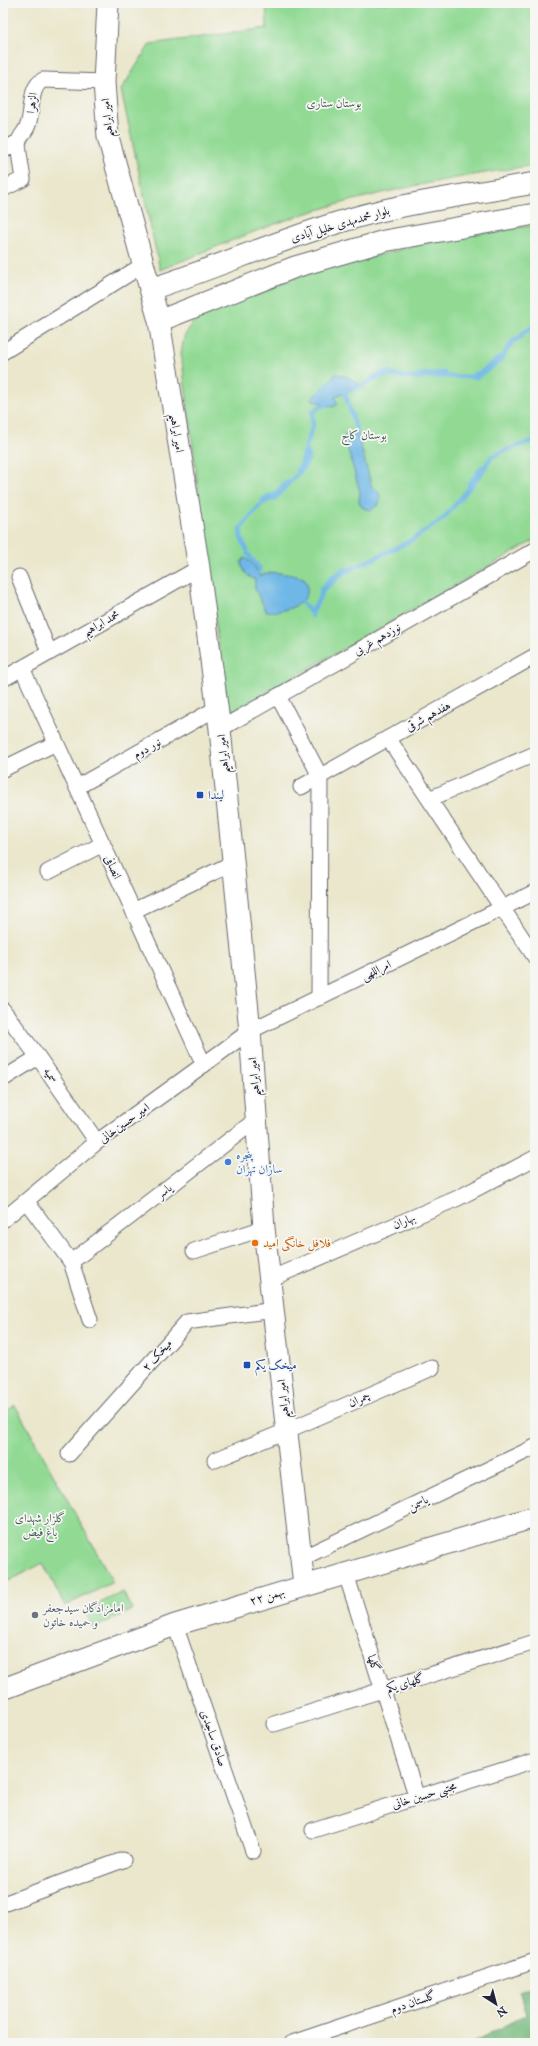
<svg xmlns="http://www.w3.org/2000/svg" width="538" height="2046" font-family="'IM FELL Great Primer',Amiri,serif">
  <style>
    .green { fill: #92da94; stroke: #5a7e68 }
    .forest { fill: #75ba7e; stroke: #4c6e5c }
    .water { fill: #6eb7e6; stroke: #486c90 }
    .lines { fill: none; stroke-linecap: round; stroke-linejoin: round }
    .stream { stroke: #6eb7e6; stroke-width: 4.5 }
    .minor-casing { stroke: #68676e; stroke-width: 17 }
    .secondary-casing { stroke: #68676e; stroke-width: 23 }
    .minor { stroke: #fff; stroke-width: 15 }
    .secondary { stroke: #fff; stroke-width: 21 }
    .transit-dot { fill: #1a4fb4; stroke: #f6f6f2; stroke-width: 1.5 }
    .shop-dot { fill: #3f7fe0; stroke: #f6f6f2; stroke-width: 1.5 }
    .food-dot { fill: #e8710a; stroke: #f6f6f2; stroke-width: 1.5 }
    .worship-dot { fill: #6b7280; stroke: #f6f6f2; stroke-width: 1.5 }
    .labels { text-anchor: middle; stroke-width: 3.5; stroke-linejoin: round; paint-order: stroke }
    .street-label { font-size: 12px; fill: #22223b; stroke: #f6f6f2 }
    .park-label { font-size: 12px; fill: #445956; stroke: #f6f6f2 }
    .transit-label { font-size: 12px; fill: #164399; stroke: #f6f6f2; text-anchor: start }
    .shop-label { font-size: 12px; fill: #366cbe; stroke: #f6f6f2; text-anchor: start }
    .food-label { font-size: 12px; fill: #c56008; stroke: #f6f6f2; text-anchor: start }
    .worship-label { font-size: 12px; fill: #5b616d; stroke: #f6f6f2; text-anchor: start }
  </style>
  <rect width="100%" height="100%" fill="#f6f6f2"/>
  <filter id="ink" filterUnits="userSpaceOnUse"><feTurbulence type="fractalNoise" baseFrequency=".025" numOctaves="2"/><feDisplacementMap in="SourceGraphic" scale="8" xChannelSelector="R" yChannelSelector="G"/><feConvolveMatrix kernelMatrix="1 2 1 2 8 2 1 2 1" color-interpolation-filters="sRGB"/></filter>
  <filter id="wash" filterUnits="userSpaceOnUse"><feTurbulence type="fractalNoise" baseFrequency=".012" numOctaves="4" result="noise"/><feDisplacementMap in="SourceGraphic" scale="16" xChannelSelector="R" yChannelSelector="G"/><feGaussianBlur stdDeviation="0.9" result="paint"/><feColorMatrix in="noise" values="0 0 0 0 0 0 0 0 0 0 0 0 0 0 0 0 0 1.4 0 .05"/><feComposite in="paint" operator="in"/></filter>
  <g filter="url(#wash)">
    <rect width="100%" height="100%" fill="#ebe7cc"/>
    <path class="green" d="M266,3H535V165C456,177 377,191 301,215C253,231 206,251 160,270L121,90L150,44L267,28Z
      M535,225V540L236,710L226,709L181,353L184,337L194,320L296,277L437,240Z
      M15,1405L113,1582L65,1606L43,1563L3,1584V1414Z
      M123,1592L132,1610L94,1628L85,1610Z"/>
    <path class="forest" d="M535,1985V2043H471L527,2014L519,1991Z"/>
    <path class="water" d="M336,374L348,377L359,384L335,397L338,404L333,407L313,400L312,398Z
      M357,432L372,488C379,490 382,496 379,504L371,510L363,508L359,502L360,492L344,436Z
      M244,558C252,561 256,568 259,576C271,569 291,575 304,578C319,602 284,614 266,611L255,589V579C248,578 242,569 241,562L243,561Z"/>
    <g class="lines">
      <path class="stream" d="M523,333L535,326
        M474,374L480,373L501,357
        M418,375L444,373
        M373,377L382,373L389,372
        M357,432L345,393L383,376L390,375L416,378L433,376L477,377L499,362L512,342L522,336
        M297,470C302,465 304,460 303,453
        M469,484L482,467
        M263,500L268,496H274L284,484L288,482
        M247,550L241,538L240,530C248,520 260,499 274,499L304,467L308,459L306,446L313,425L312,413L319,407L326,405
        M248,554L259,568V572
        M321,590L331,578L345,569
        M302,602L312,614
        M313,608L314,609L323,590L343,573L410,541L443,519L480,475L491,457L504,451L535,440
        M312,616L314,606"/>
    </g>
  </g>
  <g filter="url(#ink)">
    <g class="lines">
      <g class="minor-casing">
        <path id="minor" d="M3,151L19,141
          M3,189L23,179C22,172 17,146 19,141C20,136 26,131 28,125C33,111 29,87 43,80L104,82
          M3,352L143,265
          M19,577L49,652
          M22,668L204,1065
          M3,679L199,568
          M278,696L320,776L319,998
          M220,729L535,550
          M388,738L535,957
          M3,769L56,743
          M77,787L217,708
          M301,787L535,656
          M429,799L535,754
          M48,872L103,844
          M133,911L233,863
          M3,1010L38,1057L97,1142
          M3,1079L38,1057
          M27,1202L71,1262L90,1320
          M3,1220L97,1142L250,1031L535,892
          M194,1251L264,1228
          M71,1262L257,1119
          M270,1279L458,1198L535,1158
          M69,1454L187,1322L274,1310
          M215,1460L286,1431L432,1368
          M300,1559L535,1447
          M346,1574L417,1798
          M175,1625L253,1851
          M274,1724L535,1642
          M313,1830L535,1760
          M3,1904L123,1860
          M292,2043L535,1961"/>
      </g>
      <g class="secondary-casing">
        <path id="secondary" d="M108,3L104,82L108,137L159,321L199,568L220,729L250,1031L264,1228L304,1585
          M151,289C227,264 301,230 380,211C431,199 484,192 535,183
          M159,321L295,267L384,241L535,214
          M3,1689L175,1625L535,1517"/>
      </g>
      <use href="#minor" class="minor"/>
      <use href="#secondary" class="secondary"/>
    </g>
  </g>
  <g class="transit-dot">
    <rect x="196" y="791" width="8" height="8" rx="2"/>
    <rect x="243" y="1361" width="8" height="8" rx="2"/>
  </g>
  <circle class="shop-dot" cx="228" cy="1162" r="4"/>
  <circle class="food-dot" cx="255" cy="1243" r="4"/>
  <circle class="worship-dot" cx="35" cy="1615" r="4"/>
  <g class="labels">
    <g class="street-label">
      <text transform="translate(32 103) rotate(-82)" y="4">الزهرا</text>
      <text transform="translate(107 118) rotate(-96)" y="4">امیر ابراهیم</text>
      <text transform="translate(340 224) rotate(-16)" y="4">بلوار محمدمهدی خلیل آبادی</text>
      <text transform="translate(177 433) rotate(81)" y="4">امیر ابراهیم</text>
      <text transform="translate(101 623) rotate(-29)" y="4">محمد ابراهیم</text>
      <text transform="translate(377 639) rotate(-30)" y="4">نوزدهم غربی</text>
      <text transform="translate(428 716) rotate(-29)" y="4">هفدهم شرقی</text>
      <text transform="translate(147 748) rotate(-29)" y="4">نور دوم</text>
      <text transform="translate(223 754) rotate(-96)" y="4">امیر ابراهیم</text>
      <text transform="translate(113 867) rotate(65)" y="4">انصافی</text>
      <text transform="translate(376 970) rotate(-26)" y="4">امراللهی</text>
      <text transform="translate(51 1075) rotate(56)" y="4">سمیه</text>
      <text transform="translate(254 1077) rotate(-95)" y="4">امیر ابراهیم</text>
      <text transform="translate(124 1123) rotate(-36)" y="4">امیر حسین‌خانی</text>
      <text transform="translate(164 1191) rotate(-38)" y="4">یاسر</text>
      <text transform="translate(404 1221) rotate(-23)" y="4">بهاران</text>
      <text transform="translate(157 1355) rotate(-48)" y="4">میخک ۲</text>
      <text transform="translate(283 1399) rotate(-96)" y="4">امیر ابراهیم</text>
      <text transform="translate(359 1399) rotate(-24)" y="4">چمران</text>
      <text transform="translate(418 1503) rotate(-25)" y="4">یاسمن</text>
      <text transform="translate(267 1596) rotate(-17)" y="4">۲۲ بهمن</text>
      <text transform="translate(374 1663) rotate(72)" y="4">گلها</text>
      <text transform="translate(405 1683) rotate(-17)" y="4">گلهای یکم</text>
      <text transform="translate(214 1738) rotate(71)" y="4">صادق ساجدی</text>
      <text transform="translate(424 1795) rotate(-17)" y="4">مجتبی حسین خانی</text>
      <text transform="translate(413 2002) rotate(-19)" y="4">گلستان دوم</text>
    </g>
    <g class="park-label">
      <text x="334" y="107">بوستان ستاری</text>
      <text x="364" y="439">بوستان کاج</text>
      <text x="40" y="1522">گلزار شهدای<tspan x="40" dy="14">باغ فیض</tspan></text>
    </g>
    <g class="transit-label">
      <text x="208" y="799">لیندا</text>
      <text x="255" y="1369">میخک یکم</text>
    </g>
    <g class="shop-label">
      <text x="236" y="1159">پنجره<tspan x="236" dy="14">سازان تهران</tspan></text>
    </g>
    <g class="food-label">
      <text x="263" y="1247">فلافل خانگی امید</text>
    </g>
    <g class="worship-label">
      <text x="43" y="1612">امامزادگان سیدجعفر<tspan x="43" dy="14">و حمیده خاتون</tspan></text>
    </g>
  </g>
  <rect width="538" height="2046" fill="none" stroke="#f6f6f2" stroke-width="16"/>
  <g transform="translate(496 2004) rotate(144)" stroke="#f6f6f2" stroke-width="3" paint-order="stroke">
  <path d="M0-3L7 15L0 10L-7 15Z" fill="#22223b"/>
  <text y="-6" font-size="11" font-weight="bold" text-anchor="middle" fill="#22223b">N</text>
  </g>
</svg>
